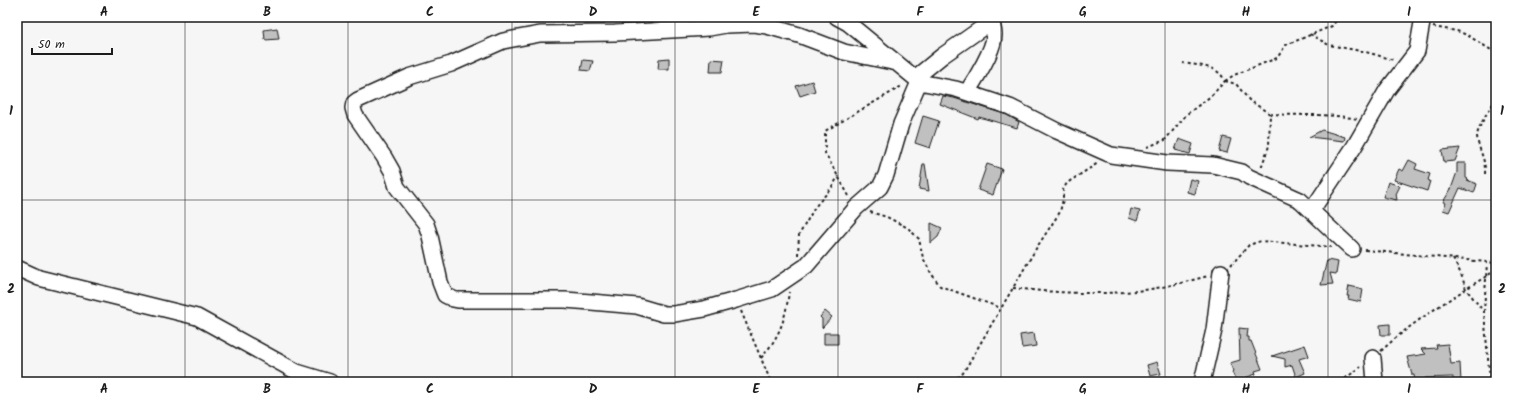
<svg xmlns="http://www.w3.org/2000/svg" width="1513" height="399" font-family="Kalam,sans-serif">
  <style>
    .building { fill: #c0c0c0; stroke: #1c1c1c }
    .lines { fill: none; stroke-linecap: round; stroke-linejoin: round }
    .minor-casing { stroke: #1c1c1c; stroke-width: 18 }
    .path { stroke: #1c1c1c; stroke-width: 2; stroke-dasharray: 3 3; stroke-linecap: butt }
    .minor { stroke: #fff; stroke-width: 15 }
    .grid { fill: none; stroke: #1c1c1c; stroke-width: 1; stroke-opacity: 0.55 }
    .neatline { fill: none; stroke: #1c1c1c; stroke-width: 1.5 }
    .grid-label { font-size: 13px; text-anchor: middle; font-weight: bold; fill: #1c1c1c }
  </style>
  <rect width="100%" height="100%" fill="#f6f6f6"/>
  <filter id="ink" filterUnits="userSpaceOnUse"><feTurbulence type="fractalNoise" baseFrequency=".025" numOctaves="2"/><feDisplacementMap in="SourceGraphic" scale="8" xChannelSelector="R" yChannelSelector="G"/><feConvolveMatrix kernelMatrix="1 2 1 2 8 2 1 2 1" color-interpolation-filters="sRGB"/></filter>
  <g filter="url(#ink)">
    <path class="building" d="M277,28L279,39L265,40L264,30Z
      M669,58V69H658L659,59Z
      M711,59L724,60L722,72H710Z
      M583,60L593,61L590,71L581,70Z
      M812,81L815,91L800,96L796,86Z
      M943,96L954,98L1007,115L1019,122L1017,128L979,117L978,119L940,104Z
      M923,116L939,121L930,148L915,143Z
      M1322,130L1345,137L1344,141L1309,137Z
      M1223,137L1231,139L1227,153L1219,151Z
      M1179,139L1193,144L1190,154L1175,150Z
      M1460,148L1455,161L1444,162L1442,150Z
      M1409,160L1417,164L1415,169L1430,174L1428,180L1430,181L1427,191L1394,180L1399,169L1403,171Z
      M1457,163H1466V178L1468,179L1467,180L1477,184L1474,193L1460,188L1449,212L1443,210L1446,203L1443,202L1451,189L1457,172Z
      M923,164H925L929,191L919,189Z
      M987,164L1002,169L993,195L978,190Z
      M1190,179L1198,181L1195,194L1187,192Z
      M1388,182L1400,186L1396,194L1397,200L1383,197Z
      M1131,209L1140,211L1137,221L1129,218Z
      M931,223L942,228L938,237L931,243Z
      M1327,260L1338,262L1336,274L1330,273L1333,284L1321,285Z
      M1349,286L1363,289L1361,302L1348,299L1349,296H1347Z
      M825,311L832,317L822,328V319L820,317Z
      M1390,324V335H1381L1380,325Z
      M1239,328L1248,329L1247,337H1249V341H1251L1262,369L1255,371L1256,374L1236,381L1232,372L1233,371L1230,363L1240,360Z
      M824,333H838V344H824Z
      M1034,333L1036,346L1022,348L1020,335Z
      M1448,344L1451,364L1460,363L1461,382H1453V377L1425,378V382H1415L1414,375H1412L1407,357L1426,354L1421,349L1437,348L1436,345Z
      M1305,345L1309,356L1299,359L1305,373L1296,377L1292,365L1285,367V359L1272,356Z
      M1157,362L1161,374L1150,376L1147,365Z"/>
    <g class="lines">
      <g class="minor-casing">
        <path id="minor" d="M837,17L848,23L915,78
          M897,63L844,52L799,35L767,26L754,24L726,25L709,28L615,33L540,34L503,41L451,64L409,77L358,100L354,103L353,108L355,115L384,157L392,171L397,187L426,224L430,236L440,282L445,295L453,299L458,300H565L591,302L637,306L664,314H674L704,309L736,300L772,289L806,266L856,208L880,187L886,175L901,124L919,82L915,78L942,56L992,21C992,25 994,30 994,34C995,48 975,80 967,92
          M919,82L956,89L1010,107L1057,131L1111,155L1167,163L1213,165L1242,172L1249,177L1300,200L1352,249
          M1312,210L1354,147L1387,90L1417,51L1423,17
          M17,268L39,278L197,317L297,372L330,382
          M1373,358L1375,382
          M1202,382L1214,330L1221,272"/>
      </g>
      <path class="path" d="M1433,27L1457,31L1467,35L1496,53
        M1310,34L1329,45L1366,52L1394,60
        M1225,81L1234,75L1277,58L1286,45L1332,26L1339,17
        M1225,81L1236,84L1249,100L1270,114L1269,146L1261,168
        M1270,114C1299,116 1328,113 1357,119
        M1147,147L1165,140L1187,114L1211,96L1225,81C1218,65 1199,66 1183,63
        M1485,174C1486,158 1478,150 1477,136C1477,129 1491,105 1496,100
        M849,196L825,153V131L902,86
        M870,212L887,217L908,228L919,239L923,258L931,273L940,286L1001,308
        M1365,250L1496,263
        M798,255L799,235L815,207L833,186L838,176
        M1453,259L1461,274L1466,289L1484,312L1490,382
        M1231,265L1249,245L1261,241L1331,247
        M1013,288C1058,293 1105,296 1151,289C1170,286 1189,281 1208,276
        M741,311L771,382
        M1484,312L1487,262
        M1381,351C1415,319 1457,295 1496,270
        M761,358C780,336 785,321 789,292
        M953,382L963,373L1037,247L1060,212L1063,199V190L1067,183L1098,163
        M1340,382L1361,367"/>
      <use href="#minor" class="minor"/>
    </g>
  </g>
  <path class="grid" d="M185,17V382M348,17V382M512,17V382M675,17V382M838,17V382M1001,17V382M1165,17V382M1328,17V382M17,200H1496"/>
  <rect width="1513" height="399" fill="none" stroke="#fff" stroke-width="44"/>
  <path d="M32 48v6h80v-6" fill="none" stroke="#1c1c1c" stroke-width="2"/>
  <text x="38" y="48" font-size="12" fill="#1c1c1c" stroke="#ffffff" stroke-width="3" paint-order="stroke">50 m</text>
  <rect x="22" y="22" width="1469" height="355" class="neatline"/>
  <g class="grid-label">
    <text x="104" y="16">A</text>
    <text x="267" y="16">B</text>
    <text x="430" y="16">C</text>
    <text x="593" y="16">D</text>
    <text x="756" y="16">E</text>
    <text x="920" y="16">F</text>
    <text x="1083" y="16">G</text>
    <text x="1246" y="16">H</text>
    <text x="1409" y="16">I</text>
    <text x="11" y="115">1</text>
    <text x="1502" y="115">1</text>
    <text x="11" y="293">2</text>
    <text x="1502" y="293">2</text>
    <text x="104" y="393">A</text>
    <text x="267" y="393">B</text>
    <text x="430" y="393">C</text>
    <text x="593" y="393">D</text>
    <text x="756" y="393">E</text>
    <text x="920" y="393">F</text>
    <text x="1083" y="393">G</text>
    <text x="1246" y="393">H</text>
    <text x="1409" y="393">I</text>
  </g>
</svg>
